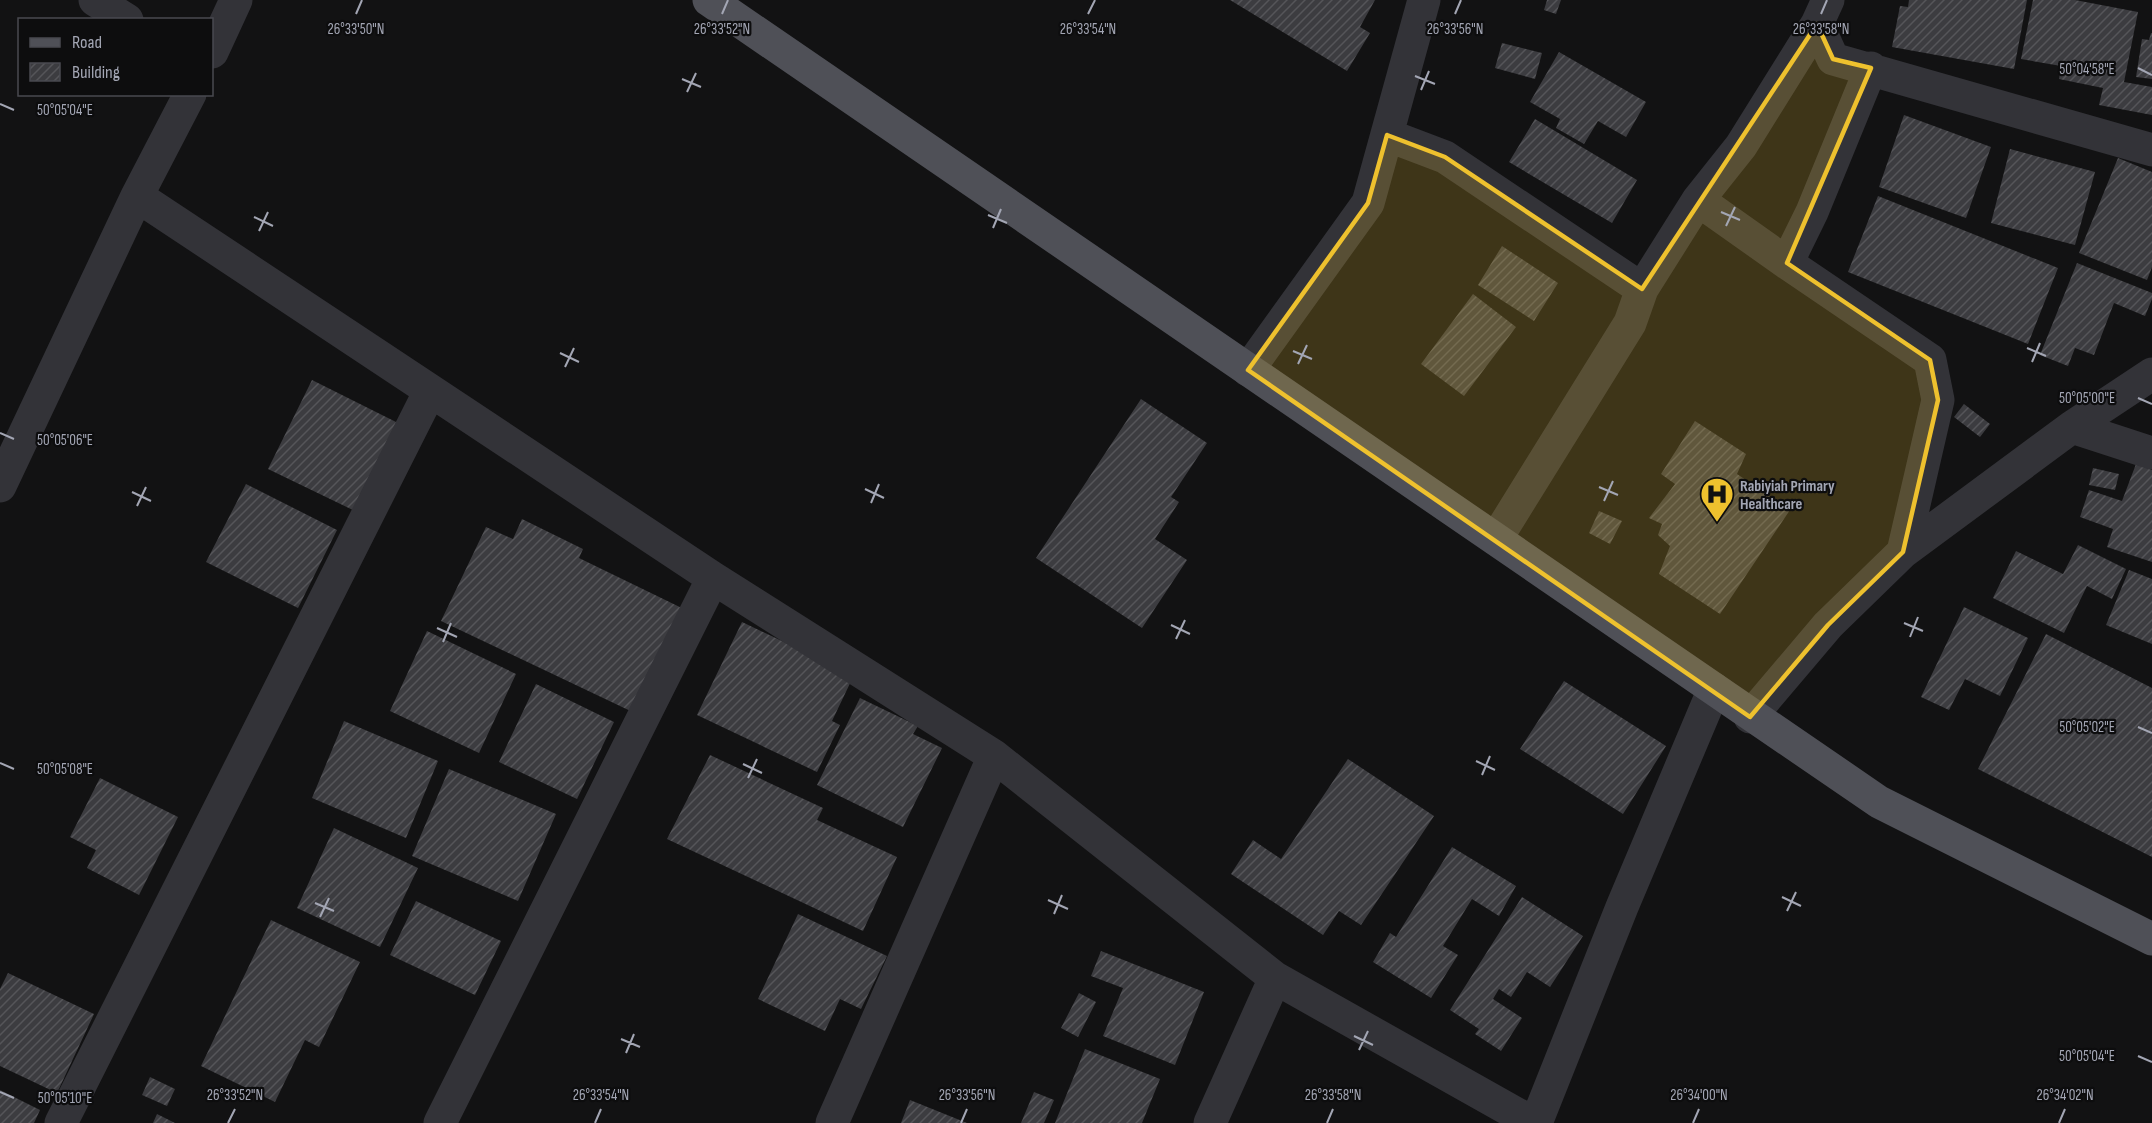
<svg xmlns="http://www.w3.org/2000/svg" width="2152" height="1123" font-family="'Sofia Sans Condensed',sans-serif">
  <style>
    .building { fill: url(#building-hatch) }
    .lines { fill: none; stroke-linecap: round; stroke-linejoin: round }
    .minor { stroke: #333338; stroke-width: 33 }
    .primary { stroke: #4f5057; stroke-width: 33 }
    .marked { fill: #eec12e; fill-opacity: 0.2; stroke: #eec12e; stroke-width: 4.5; stroke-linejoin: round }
    .ticks { fill: none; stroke: #a3a6b4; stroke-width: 2 }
    .labels { text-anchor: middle; stroke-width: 4.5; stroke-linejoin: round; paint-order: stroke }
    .poi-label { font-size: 16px; font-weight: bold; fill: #a3a6b4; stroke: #0d0d0e; text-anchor: start }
    .ticks-label { font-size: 15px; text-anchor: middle; fill: #a3a6b4; stroke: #0d0d0e; stroke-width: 4.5; stroke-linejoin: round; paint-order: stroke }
  </style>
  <defs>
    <pattern id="building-hatch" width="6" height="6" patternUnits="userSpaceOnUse" patternTransform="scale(1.5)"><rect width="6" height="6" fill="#3c3c40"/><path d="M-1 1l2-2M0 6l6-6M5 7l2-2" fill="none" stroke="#555559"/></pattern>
  </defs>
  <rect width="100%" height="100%" fill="#121213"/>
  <path class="building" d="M1230,0H1375L1360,27L1370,33L1347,71Z
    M1547,0H1561L1556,14L1544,10Z
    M1909,0H2027L2014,69L1892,47L1900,6L1908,7Z
    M2033,0H2075L2138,12L2124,82L2152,87V115L2099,105L2103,88L2059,79L2061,66L2021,59Z
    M2151,33H2152V79L2136,77L2142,39L2149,40Z
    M1502,43L1542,53L1535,79L1495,68Z
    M1559,52L1646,102L1626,137L1598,121L1584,144L1556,128L1560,119L1530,102Z
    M1904,115L1991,147L1966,218L1879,187Z
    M1535,119L1637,180L1612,223L1509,162Z
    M2010,149L2095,172L2075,245L1991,223Z
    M2118,158L2152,172V267L2147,280L2079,253Z
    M1878,196L2058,268L2028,344L1848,272Z
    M1502,246L1558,283L1534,321L1478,285Z
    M2077,263L2152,293V299L2145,316L2114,303L2094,355L2075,348L2068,366L2040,355Z
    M1473,294L1516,327L1464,396L1421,364Z
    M312,380L400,424L357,512L268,469Z
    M1141,399L1207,443L1171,497L1179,502L1155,539L1187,560L1142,628L1036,558Z
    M1964,404L1990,424L1980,437L1954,417Z
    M1695,421L1746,454L1737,474L1790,510L1720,614L1659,574L1670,546L1658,535L1662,524L1649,518L1675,484L1661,474Z
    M2136,464L2152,470V562L2107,547L2113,529L2080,517L2089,490L2122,501Z
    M2093,468L2119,474L2115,490L2089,485Z
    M246,484L337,530L298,608L206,562Z
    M1599,511L1622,521L1610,544L1589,533Z
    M522,519L583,549L579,558L690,612L641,716L441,621L486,527L513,539Z
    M2078,545L2126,569L2112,599L2087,586L2064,633L1993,598L2016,551L2063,574Z
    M2129,570L2152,579V644L2106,625Z
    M1964,607L2028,638L2000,696L1965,679L1949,710L1921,697Z
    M742,622L854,675L832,721L840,725L817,772L697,715Z
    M427,631L516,674L479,753L390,711Z
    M2046,634L2152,688V857L1978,769Z
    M1564,681L1666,746L1623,814L1520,749Z
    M536,684L614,722L577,799L499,762Z
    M860,698L918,726L913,734L942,748L903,827L817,785Z
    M344,721L438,761L406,838L312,798Z
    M710,755L823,808L817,820L897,857L863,931L667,839Z
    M1348,759L1434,816L1361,925L1339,911L1323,935L1231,874L1253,840L1281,859Z
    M449,769L556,814L518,901L412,856Z
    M100,778L178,817L139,895L87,868L96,850L70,837Z
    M334,828L418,868L380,947L297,908Z
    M1452,847L1516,886L1499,916L1472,899L1443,946L1458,955L1431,998L1373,962L1390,933L1396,937Z
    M1522,897L1583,936L1550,987L1527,972L1511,997L1499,989L1493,999L1522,1018L1501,1051L1475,1034L1479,1029L1450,1010Z
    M416,901L501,941L475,995L390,955Z
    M798,914L887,956L861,1009L840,999L825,1031L758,999Z
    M271,920L360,962L319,1047L305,1040L275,1102L201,1066Z
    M1101,951L1204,992L1175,1065L1103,1036L1123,988L1091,976Z
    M8,973L94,1014L57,1093L0,1066V989Z
    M1079,993L1096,1002L1078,1037L1061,1028Z
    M1085,1049L1160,1079L1142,1123H1055Z
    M150,1077L175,1089L167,1106L142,1095Z
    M0,1090L40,1110L34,1123H0Z
    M1034,1092L1054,1100L1044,1123H1021Z
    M910,1100L967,1123H901Z
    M157,1114L175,1123H153Z"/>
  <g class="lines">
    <path class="minor" d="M95,0L127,20
      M1828,0L1817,24L1833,59L2152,150
      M212,52L236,0
      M1387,135L1445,157L1642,289
      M137,196L713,578L994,756L1275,978L1533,1123
      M1698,200L1787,263L1812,212L1871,68
      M1787,263L1930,360L1938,400L1903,552
      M1248,370L1368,203L1424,0
      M2072,427L2152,453
      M0,486L137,196L190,94
      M1496,539L1630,323L1642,289L1698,200L1741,146L1817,24
      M1750,717L1828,625L1903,552L2072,427L2152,374
      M61,1123L430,391
      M440,1123L713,578
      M832,1123L994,756
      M1210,1123L1275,978
      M1536,1123L1622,907L1714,689"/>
    <path class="primary" d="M709,0L1879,802L2152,939"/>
  </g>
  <path class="marked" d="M1817,24L1833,59L1871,68L1787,263L1930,360L1938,400L1903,552L1828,625L1750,717L1248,370L1368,203L1387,135L1445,157L1642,289Z"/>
  <path class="ticks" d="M356,14L362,0M722,14L728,0M1088,14L1095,0M1455,14L1461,0M1821,14L1827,0M2138,68L2152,75M1415,76L1435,84M682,79L701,87M1421,90L1429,71M687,92L696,73M0,104L14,110M1721,212L1740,220M988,215L1007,223M254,217L273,226M1726,226L1735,207M993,228L1001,209M259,231L268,212M2027,348L2046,356M1293,351L1312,359M560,353L579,362M2032,362L2040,343M1298,364L1307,345M565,367L574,348M2138,398L2152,404M0,433L14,439M1599,487L1618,495M865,489L884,498M132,492L151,501M1604,501L1613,481M871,503L879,484M137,506L146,487M1904,623L1923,631M1171,625L1190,634M437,628L457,637M1910,637L1918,617M1176,639L1185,620M443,642L451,623M2138,727L2152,733M1476,761L1495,770M0,763L14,769M743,764L762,773M1482,775L1490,756M748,778L757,759M1782,897L1801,906M1048,900L1068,909M315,903L334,911M1787,911L1796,892M1054,914L1062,895M320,917L329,898M1354,1036L1373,1045M621,1039L640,1047M1359,1050L1368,1031M626,1053L634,1034M2138,1056L2152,1062M0,1092L14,1098M228,1123L235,1109M595,1123L601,1109M961,1123L967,1109M1327,1123L1333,1109M1693,1123L1699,1109M2059,1123L2065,1109"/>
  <defs>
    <g id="hospital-pin" transform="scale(1.725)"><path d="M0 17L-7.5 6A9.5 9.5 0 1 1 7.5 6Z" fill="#eec12e" stroke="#0d0d0e"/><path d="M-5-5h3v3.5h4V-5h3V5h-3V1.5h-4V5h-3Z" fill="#111"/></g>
  </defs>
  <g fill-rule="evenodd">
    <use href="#hospital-pin" x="1717" y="494"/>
  </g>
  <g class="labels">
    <g class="poi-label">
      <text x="1740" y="491">Rabiyiah Primary<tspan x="1740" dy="18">Healthcare</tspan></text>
    </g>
  </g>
  <g class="ticks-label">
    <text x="356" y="34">26°33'50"N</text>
    <text x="722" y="34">26°33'52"N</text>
    <text x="1088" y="34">26°33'54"N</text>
    <text x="1455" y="34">26°33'56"N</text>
    <text x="1821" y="34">26°33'58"N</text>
    <text x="2087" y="74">50°04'58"E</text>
    <text x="65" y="115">50°05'04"E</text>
    <text x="2087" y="403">50°05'00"E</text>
    <text x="65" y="445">50°05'06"E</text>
    <text x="2087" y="732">50°05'02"E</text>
    <text x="65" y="774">50°05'08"E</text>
    <text x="2087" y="1061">50°05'04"E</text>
    <text x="235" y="1100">26°33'52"N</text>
    <text x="601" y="1100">26°33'54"N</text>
    <text x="967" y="1100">26°33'56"N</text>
    <text x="1333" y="1100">26°33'58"N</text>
    <text x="1699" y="1100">26°34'00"N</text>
    <text x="2065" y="1100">26°34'02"N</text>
    <text x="65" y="1103">50°05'10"E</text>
  </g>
  <rect x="18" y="18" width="195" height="78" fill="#0d0d0e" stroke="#494a50" stroke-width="1.5"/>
  <rect x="30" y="38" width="30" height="9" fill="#4f5057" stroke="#494a50" stroke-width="1.5"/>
  <text x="72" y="48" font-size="18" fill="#a3a6b4">Road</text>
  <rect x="30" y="63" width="30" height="18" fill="url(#building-hatch)" stroke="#494a50" stroke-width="1.5"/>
  <text x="72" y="78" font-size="18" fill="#a3a6b4">Building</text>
</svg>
